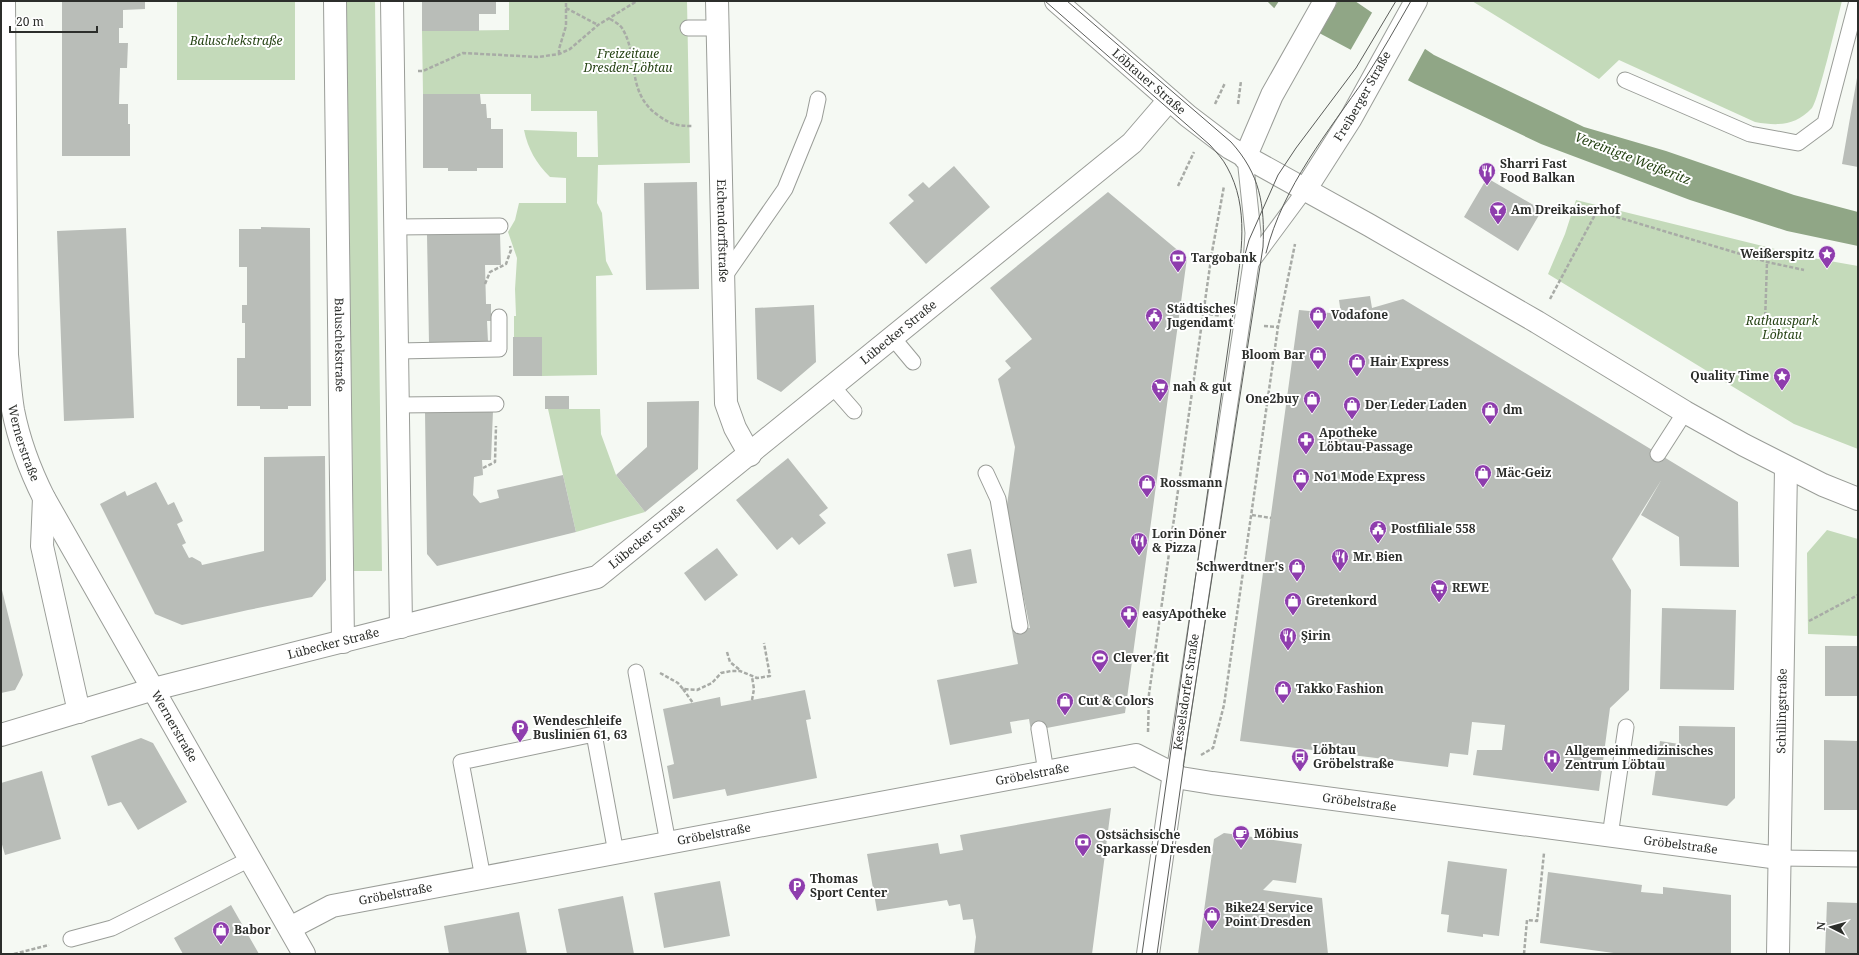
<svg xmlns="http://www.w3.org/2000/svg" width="1859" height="955" font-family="'Noto Serif',serif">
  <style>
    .green { fill: #c4daba }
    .water { fill: #90a686 }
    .pier { fill: #f5f9f3 }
    .building { fill: #b9bdb8 }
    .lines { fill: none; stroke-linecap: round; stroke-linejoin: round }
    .service-casing { stroke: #9a9d98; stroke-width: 17 }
    .minor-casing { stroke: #9a9d98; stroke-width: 24 }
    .tertiary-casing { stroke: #9a9d98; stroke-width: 24 }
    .secondary-casing { stroke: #9a9d98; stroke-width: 24 }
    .path { stroke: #a8aba6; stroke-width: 2.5; stroke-dasharray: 4 2; stroke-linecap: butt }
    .service { stroke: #fff; stroke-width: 15 }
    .minor { stroke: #fff; stroke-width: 22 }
    .tertiary { stroke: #fff; stroke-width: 22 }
    .secondary { stroke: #fff; stroke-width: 22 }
    .tram { stroke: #5b5d5a; stroke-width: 1 }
    .labels { text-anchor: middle; stroke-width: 4; stroke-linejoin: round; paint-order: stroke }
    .park-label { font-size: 12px; font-style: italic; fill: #254213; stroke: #fff }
    .street-label { font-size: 12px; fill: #2c2e2b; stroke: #fff }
    .poi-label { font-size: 12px; font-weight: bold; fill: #2c2e2b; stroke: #fff; text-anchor: start }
    .water-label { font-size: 13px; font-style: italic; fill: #264314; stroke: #fff }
  </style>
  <rect width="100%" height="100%" fill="#f5f9f3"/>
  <path class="green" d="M177,1H295V80H177Z
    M346,1H375L382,571H354Z
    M509,1H687L690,163L598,165L597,203L602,213L606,261L613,275L596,276L597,375L542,376V337H514V316H516L515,289L517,258L508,232L515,220L519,203H566V178L550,177C536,163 528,149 524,130L577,132V157H598L597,111H531V94H423L422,31L509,30Z
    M1472,1H1842C1838,16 1818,102 1812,108C1795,126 1778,126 1755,122L1619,60L1599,79Z
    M1576,200L1807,257L1858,266V449L1794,424L1548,274L1565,234Z
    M548,409H600L601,434L616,475L645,512L576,532Z
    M1827,530L1858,539V636L1808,634L1807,553Z"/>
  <path class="water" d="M1267,1H1355L1434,55L1584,127L1666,151L1794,195L1858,212V246L1787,231L1690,200L1541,144L1415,84L1276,10Z"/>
  <path class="pier" d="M1279,1H1338L1319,35L1275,12L1273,10Z
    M1373,11L1426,47L1407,82L1350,51Z"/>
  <path class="building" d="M62,1H145V9L123,10V28H119V43H128L127,68H120L119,104H128V124H130V156H62Z
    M422,1H496V14H479V31H422Z
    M1857,78H1858V167L1842,164Z
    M423,94H480L481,104H486L487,118H491V129H503V168H477V171H448V168H423Z
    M954,166L990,207L926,264L889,223L914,201L908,195L923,182L929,188Z
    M1487,178L1542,210L1518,251L1464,217Z
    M697,182L699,289L646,290L644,183Z
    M1108,192L1187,258L1125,713L1031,731L1029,719L1010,722L1012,733L950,745L937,680L1018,664L1011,625L1030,628L1006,512L1015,447L998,379L1011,368L1005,361L1032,339L990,288Z
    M261,227L310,228L311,406H288V409H260V406H237V358H245V323H242V305H247V267H239V229H261Z
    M126,228L134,418L64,421L57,231Z
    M500,234L501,265H485L486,304H491V321H487L488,342L429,343L427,235Z
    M1370,296L1372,308L1403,299L1738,502L1739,567L1680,566L1679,537L1641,515L1662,479L1612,559L1631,590L1629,690L1610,708L1599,791L1473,775L1477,750H1502L1505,725L1472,722L1468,755L1450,753L1448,767L1240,741L1299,310L1341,314L1339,300Z
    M814,305L816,362L781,392L757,379L755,308Z
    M513,337H542V376H513Z
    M545,396H569V409H545Z
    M699,401L698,469L645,512L616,475L647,447V402Z
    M493,411L491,460H482L483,475L474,477L473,495L480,503L499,498L497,490L563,475L576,532L437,566L427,554L425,412Z
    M325,456L326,580L312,597L248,610L182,625L155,614L100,504L125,491L127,496L156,482L168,505L174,502L183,521L177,524L186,543L182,545L189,558L192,557L201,562L202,565L264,551V457Z
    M788,458L828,508L819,515L826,523L799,545L792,537L777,550L736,500Z
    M717,548L738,575L705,601L684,573Z
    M971,549L977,583L954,587L947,554Z
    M2,590L23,675L15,690L1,693Z
    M1662,608L1736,610L1734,690L1660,689Z
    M1825,646H1858V696H1825Z
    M805,690L811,719L806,720L817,778L727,796L725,789L673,799L667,766L674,764L663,709L720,697L721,706Z
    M1679,726L1735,727V798L1727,806L1652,795L1660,741L1679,744Z
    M141,738L153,743L187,802L138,830L121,802L108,806L91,756Z
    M1824,740L1858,741V810H1824Z
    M42,771L61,839L5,855L1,841V783Z
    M1111,808L1092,954H974L976,937L973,919L963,920L960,904L949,906L947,900L877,911L867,854L938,843L940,854L963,850L960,835Z
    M1224,833L1302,844L1296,883L1273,880L1263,890L1322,898L1328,954H1198L1214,839Z
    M1448,861L1507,869L1499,936L1483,934V937L1447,932L1449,915L1441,914Z
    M1548,872L1642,885L1641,892L1663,894V887L1731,895V954H1621L1540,943Z
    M720,881L730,936L664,948L654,893Z
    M623,896L634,954H567L558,909Z
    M1827,902L1858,903V954H1825Z
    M231,905L259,954H183L174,938Z
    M519,912L527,954H449L444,926Z"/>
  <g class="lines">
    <g class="service-casing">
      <g id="service">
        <path d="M688,28H718"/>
        <path d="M1625,80L1750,134L1798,143L1825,123L1857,1"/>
        <path d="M395,227L500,226"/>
        <path d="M1251,263L1305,190"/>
        <path d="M724,277L785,189L814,118L818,99"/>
        <path d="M893,338L913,362"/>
        <path d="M398,351L499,349V317"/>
        <path d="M833,387L854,411"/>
        <path d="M398,405L496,404"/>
        <path d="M1658,454L1685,412"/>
        <path d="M986,473L998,499L1020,626"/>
        <path d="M636,672L668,843"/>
        <path d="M1039,729L1046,772"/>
        <path id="s1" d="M1174,773L1251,263L1253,233L1245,158"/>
        <path d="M1610,836L1626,727"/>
        <path d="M1779,858L1858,859"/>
        <path d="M483,878L461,762L594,734L616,853"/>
        <path d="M71,939L112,928L250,859"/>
      </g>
    </g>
    <g class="minor-casing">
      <g id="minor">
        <path id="s2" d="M335,1L343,642"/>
        <path d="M392,1L401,627"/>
        <path id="s3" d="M717,1L726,403L735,428L750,455"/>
        <path d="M44,498L42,546L79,712"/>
        <path id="s4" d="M1,735L154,689L597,577L1132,143L1169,100"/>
        <path id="s5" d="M290,928L332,906L1136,755L1181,778L1212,783L1779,858"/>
        <path d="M1148,954L1174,773"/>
        <path id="s6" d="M1778,954L1786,468"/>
      </g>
    </g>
    <g class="tertiary-casing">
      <g id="tertiary">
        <path id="s7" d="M4,1L7,355C9,373 10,392 13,410C19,441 30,470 44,498L304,954"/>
        <path d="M1245,158L1272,95L1325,1"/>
        <path id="s8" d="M1305,190L1351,118L1416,1"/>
      </g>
    </g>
    <g class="secondary-casing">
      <g id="secondary">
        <path id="s9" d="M1056,1L1188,116L1230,148L1369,225L1537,322L1685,412L1744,445L1823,485L1858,499"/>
      </g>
    </g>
    <path class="path" d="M566,8L598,25
      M610,19C614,21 619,24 622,28C640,57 625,93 659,116C672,125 678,126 693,126
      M559,54V49L566,26V1
      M418,71H423L463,53L538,57L559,54L570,49L598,25L637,1
      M1215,104L1225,83
      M1238,104L1241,81
      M1178,186L1194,152
      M485,284L490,272L506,264L511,250L510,246
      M1550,299L1597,211L1767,262L1804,270
      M1203,313L1221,316
      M1765,322L1767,262
      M1264,326L1278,327
      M483,468L495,462L496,426
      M1252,515L1271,518
      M1809,621L1858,595
      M727,652L730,662L740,670
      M660,673L678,683L683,689L697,690L712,683L721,673L731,671H740L757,678L770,676L764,643
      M683,689L693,703
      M752,700L754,689L752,677
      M1148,732L1149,694L1212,252L1224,186
      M1201,755L1213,748L1224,705L1278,327L1295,244
      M14,954L49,945
      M1524,954L1527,920L1537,921L1544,853"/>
    <use href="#service" class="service"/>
    <use href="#minor" class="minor"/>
    <use href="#tertiary" class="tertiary"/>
    <use href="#secondary" class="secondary"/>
    <path class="tram" d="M1045,1L1210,145C1216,152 1223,159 1227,167C1250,208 1241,255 1235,299L1142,954
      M1067,1L1231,142C1260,174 1265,205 1263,247L1190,720L1157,954
      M1266,253C1283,186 1328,132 1366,77C1382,52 1396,27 1411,1
      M1244,258L1249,240L1278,175L1296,148L1356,68L1396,1"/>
  </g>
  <defs>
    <g id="restaurant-pin" transform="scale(0.9)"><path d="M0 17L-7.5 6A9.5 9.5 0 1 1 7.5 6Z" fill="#8e3dad" stroke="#fff"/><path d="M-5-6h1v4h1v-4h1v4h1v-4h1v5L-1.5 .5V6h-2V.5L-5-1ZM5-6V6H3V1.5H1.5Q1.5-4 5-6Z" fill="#fff"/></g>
    <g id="bar-pin" transform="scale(0.9)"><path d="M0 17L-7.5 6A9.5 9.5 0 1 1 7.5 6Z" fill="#8e3dad" stroke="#fff"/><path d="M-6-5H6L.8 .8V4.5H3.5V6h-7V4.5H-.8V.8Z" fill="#fff"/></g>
    <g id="sight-pin" transform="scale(0.9)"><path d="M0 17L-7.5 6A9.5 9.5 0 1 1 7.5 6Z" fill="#8e3dad" stroke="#fff"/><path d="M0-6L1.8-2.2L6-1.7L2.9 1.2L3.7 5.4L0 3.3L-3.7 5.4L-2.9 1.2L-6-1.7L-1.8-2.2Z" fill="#fff"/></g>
    <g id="bank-pin" transform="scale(0.9)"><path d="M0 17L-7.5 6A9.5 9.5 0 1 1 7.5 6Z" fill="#8e3dad" stroke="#fff"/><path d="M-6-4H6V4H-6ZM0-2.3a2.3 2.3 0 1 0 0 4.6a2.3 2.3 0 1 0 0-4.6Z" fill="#fff"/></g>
    <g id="shop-pin" transform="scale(0.9)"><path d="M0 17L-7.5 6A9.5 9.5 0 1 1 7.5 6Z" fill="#8e3dad" stroke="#fff"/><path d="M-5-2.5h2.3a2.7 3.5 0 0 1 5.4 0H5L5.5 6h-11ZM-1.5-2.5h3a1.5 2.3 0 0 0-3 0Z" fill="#fff"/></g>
    <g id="civic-pin" transform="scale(0.9)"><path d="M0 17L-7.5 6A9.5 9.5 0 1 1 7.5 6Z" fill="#8e3dad" stroke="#fff"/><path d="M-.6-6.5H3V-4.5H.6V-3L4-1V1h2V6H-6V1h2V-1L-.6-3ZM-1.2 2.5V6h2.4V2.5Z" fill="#fff"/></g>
    <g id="supermarket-pin" transform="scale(0.9)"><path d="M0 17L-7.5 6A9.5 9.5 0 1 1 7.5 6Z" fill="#8e3dad" stroke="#fff"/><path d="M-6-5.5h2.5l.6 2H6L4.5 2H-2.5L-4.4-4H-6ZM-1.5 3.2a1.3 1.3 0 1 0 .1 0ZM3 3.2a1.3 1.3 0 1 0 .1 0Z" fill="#fff"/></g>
    <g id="pharmacy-pin" transform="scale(0.9)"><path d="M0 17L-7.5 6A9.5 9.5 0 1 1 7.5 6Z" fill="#8e3dad" stroke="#fff"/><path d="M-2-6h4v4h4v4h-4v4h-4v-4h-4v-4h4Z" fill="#fff"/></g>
    <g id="stadium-pin" transform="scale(0.9)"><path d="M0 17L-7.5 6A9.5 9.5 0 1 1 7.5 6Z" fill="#8e3dad" stroke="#fff"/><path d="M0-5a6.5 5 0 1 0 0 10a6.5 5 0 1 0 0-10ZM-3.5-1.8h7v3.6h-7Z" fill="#fff"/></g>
    <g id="parking-pin" transform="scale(0.9)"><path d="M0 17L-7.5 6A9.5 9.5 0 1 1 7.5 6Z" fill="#8e3dad" stroke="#fff"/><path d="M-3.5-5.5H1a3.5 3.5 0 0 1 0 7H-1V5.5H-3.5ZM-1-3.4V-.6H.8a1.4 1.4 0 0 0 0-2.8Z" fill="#fff"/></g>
    <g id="bus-pin" transform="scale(0.9)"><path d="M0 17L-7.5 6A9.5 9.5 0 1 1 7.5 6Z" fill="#8e3dad" stroke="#fff"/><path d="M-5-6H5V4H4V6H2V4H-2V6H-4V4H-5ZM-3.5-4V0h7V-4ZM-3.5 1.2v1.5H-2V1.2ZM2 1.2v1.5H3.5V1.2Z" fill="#fff"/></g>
    <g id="hospital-pin" transform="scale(0.9)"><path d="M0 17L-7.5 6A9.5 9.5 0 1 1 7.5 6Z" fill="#8e3dad" stroke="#fff"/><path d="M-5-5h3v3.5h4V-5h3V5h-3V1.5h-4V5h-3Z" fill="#fff"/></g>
    <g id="cafe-pin" transform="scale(0.9)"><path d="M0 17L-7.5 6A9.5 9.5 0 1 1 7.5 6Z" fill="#8e3dad" stroke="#fff"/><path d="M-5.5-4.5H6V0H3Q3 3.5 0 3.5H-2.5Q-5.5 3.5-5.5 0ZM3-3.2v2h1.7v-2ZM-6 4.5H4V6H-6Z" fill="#fff"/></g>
  </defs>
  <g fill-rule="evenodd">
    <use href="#restaurant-pin" x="1487" y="171"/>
    <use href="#bar-pin" x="1498" y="210"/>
    <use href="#sight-pin" x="1827" y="254"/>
    <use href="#bank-pin" x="1178" y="258"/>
    <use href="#shop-pin" x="1318" y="315"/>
    <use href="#civic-pin" x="1154" y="316"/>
    <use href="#shop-pin" x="1318" y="355"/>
    <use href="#shop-pin" x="1357" y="362"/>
    <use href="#sight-pin" x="1782" y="376"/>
    <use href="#supermarket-pin" x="1160" y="387"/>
    <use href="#shop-pin" x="1312" y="399"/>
    <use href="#shop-pin" x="1352" y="405"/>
    <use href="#shop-pin" x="1490" y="410"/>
    <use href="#pharmacy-pin" x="1306" y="440"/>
    <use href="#shop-pin" x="1483" y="473"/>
    <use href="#shop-pin" x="1301" y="477"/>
    <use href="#shop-pin" x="1147" y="483"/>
    <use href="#civic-pin" x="1378" y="529"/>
    <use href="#restaurant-pin" x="1139" y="541"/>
    <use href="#restaurant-pin" x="1340" y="557"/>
    <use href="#shop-pin" x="1297" y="567"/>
    <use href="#supermarket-pin" x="1439" y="588"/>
    <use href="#shop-pin" x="1293" y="601"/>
    <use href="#pharmacy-pin" x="1129" y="614"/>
    <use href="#restaurant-pin" x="1288" y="636"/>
    <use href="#stadium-pin" x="1100" y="658"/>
    <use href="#shop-pin" x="1283" y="689"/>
    <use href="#shop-pin" x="1065" y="701"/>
    <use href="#parking-pin" x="520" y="728"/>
    <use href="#bus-pin" x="1300" y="757"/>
    <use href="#hospital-pin" x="1552" y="758"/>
    <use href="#cafe-pin" x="1241" y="834"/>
    <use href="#bank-pin" x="1083" y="842"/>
    <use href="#parking-pin" x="797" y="886"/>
    <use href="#shop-pin" x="1212" y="915"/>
    <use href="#shop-pin" x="221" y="930"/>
  </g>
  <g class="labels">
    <g class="park-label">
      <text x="236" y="45">Baluschekstraße</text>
      <text x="628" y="58">Freizeitaue<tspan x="628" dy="14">Dresden-Löbtau</tspan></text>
      <text x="1782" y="325">Rathauspark<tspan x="1782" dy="14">Löbtau</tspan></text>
    </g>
    <g class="street-label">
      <text dy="4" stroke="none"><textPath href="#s9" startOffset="123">Löbtauer Straße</textPath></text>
      <text dy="4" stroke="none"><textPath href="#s8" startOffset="110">Freiberger Straße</textPath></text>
      <text dy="4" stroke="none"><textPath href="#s3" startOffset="230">Eichendorffstraße</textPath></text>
      <text dy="4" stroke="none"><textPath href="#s4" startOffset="1005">Lübecker Straße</textPath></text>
      <text dy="4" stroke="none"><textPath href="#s2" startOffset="344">Baluschekstraße</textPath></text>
      <text dy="4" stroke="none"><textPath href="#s7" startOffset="444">Wernerstraße</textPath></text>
      <text dy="4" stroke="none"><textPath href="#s4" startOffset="681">Lübecker Straße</textPath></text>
      <text dy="4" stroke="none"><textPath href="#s4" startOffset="345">Lübecker Straße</textPath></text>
      <text dy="4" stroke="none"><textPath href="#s1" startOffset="82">Kesselsdorfer Straße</textPath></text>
      <text dy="4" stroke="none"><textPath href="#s6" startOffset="243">Schillingstraße</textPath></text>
      <text dy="4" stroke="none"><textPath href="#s7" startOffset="766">Wernerstraße</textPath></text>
      <text dy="4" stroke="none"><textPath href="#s5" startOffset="760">Gröbelstraße</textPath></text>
      <text dy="4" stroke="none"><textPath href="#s5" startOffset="1096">Gröbelstraße</textPath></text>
      <text dy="4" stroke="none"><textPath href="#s5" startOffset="436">Gröbelstraße</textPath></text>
      <text dy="4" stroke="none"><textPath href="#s5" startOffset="1420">Gröbelstraße</textPath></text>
      <text dy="4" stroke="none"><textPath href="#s5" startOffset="112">Gröbelstraße</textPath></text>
    </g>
    <g class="poi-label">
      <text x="1500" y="168">Sharri Fast<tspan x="1500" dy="14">Food Balkan</tspan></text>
      <text x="1511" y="214">Am Dreikaiserhof</text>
      <text x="1814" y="258" text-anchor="end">Weißerspitz</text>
      <text x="1191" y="262">Targobank</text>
      <text x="1167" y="313">Städtisches<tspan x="1167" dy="14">Jugendamt</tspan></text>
      <text x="1331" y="319">Vodafone</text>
      <text x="1305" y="359" text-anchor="end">Bloom Bar</text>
      <text x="1370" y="366">Hair Express</text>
      <text x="1769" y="380" text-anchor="end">Quality Time</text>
      <text x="1173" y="391">nah &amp; gut</text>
      <text x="1299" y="403" text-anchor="end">One2buy</text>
      <text x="1365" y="409">Der Leder Laden</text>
      <text x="1503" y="414">dm</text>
      <text x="1319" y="437">Apotheke<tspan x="1319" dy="14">Löbtau-Passage</tspan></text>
      <text x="1496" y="477">Mäc-Geiz</text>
      <text x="1314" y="481">No1 Mode Express</text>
      <text x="1160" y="487">Rossmann</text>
      <text x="1391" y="533">Postfiliale 558</text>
      <text x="1152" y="538">Lorin Döner<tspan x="1152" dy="14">&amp; Pizza</tspan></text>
      <text x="1353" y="561">Mr. Bien</text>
      <text x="1284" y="571" text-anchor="end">Schwerdtner's</text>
      <text x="1452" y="592">REWE</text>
      <text x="1306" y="605">Gretenkord</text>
      <text x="1142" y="618">easyApotheke</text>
      <text x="1301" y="640">Şirin</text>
      <text x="1113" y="662">Clever fit</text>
      <text x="1296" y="693">Takko Fashion</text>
      <text x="1078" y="705">Cut &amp; Colors</text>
      <text x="533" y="725">Wendeschleife<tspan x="533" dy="14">Buslinien 61, 63</tspan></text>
      <text x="1313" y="754">Löbtau<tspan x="1313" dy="14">Gröbelstraße</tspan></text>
      <text x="1565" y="755">Allgemeinmedizinisches<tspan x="1565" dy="14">Zentrum Löbtau</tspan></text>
      <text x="1254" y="838">Möbius</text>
      <text x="1096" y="839">Ostsächsische<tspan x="1096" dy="14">Sparkasse Dresden</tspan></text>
      <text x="810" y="883">Thomas<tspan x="810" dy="14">Sport Center</tspan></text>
      <text x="1225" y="912">Bike24 Service<tspan x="1225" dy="14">Point Dresden</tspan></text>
      <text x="234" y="934">Babor</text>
    </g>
    <g class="water-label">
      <text transform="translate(1633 158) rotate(21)" y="5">Vereinigte Weißeritz</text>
    </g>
  </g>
  <rect width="1859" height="955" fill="none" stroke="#2c2e2b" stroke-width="4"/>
  <g transform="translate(1831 927) rotate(276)" stroke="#ffffff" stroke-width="3" paint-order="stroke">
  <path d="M0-3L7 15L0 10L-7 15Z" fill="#2c2e2b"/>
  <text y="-6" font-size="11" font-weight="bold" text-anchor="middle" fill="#2c2e2b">N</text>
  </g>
  <path d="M10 26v6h87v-6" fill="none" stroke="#2c2e2b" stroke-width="2"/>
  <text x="16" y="26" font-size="12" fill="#2c2e2b" stroke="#ffffff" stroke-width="3" paint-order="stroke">20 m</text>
</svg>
